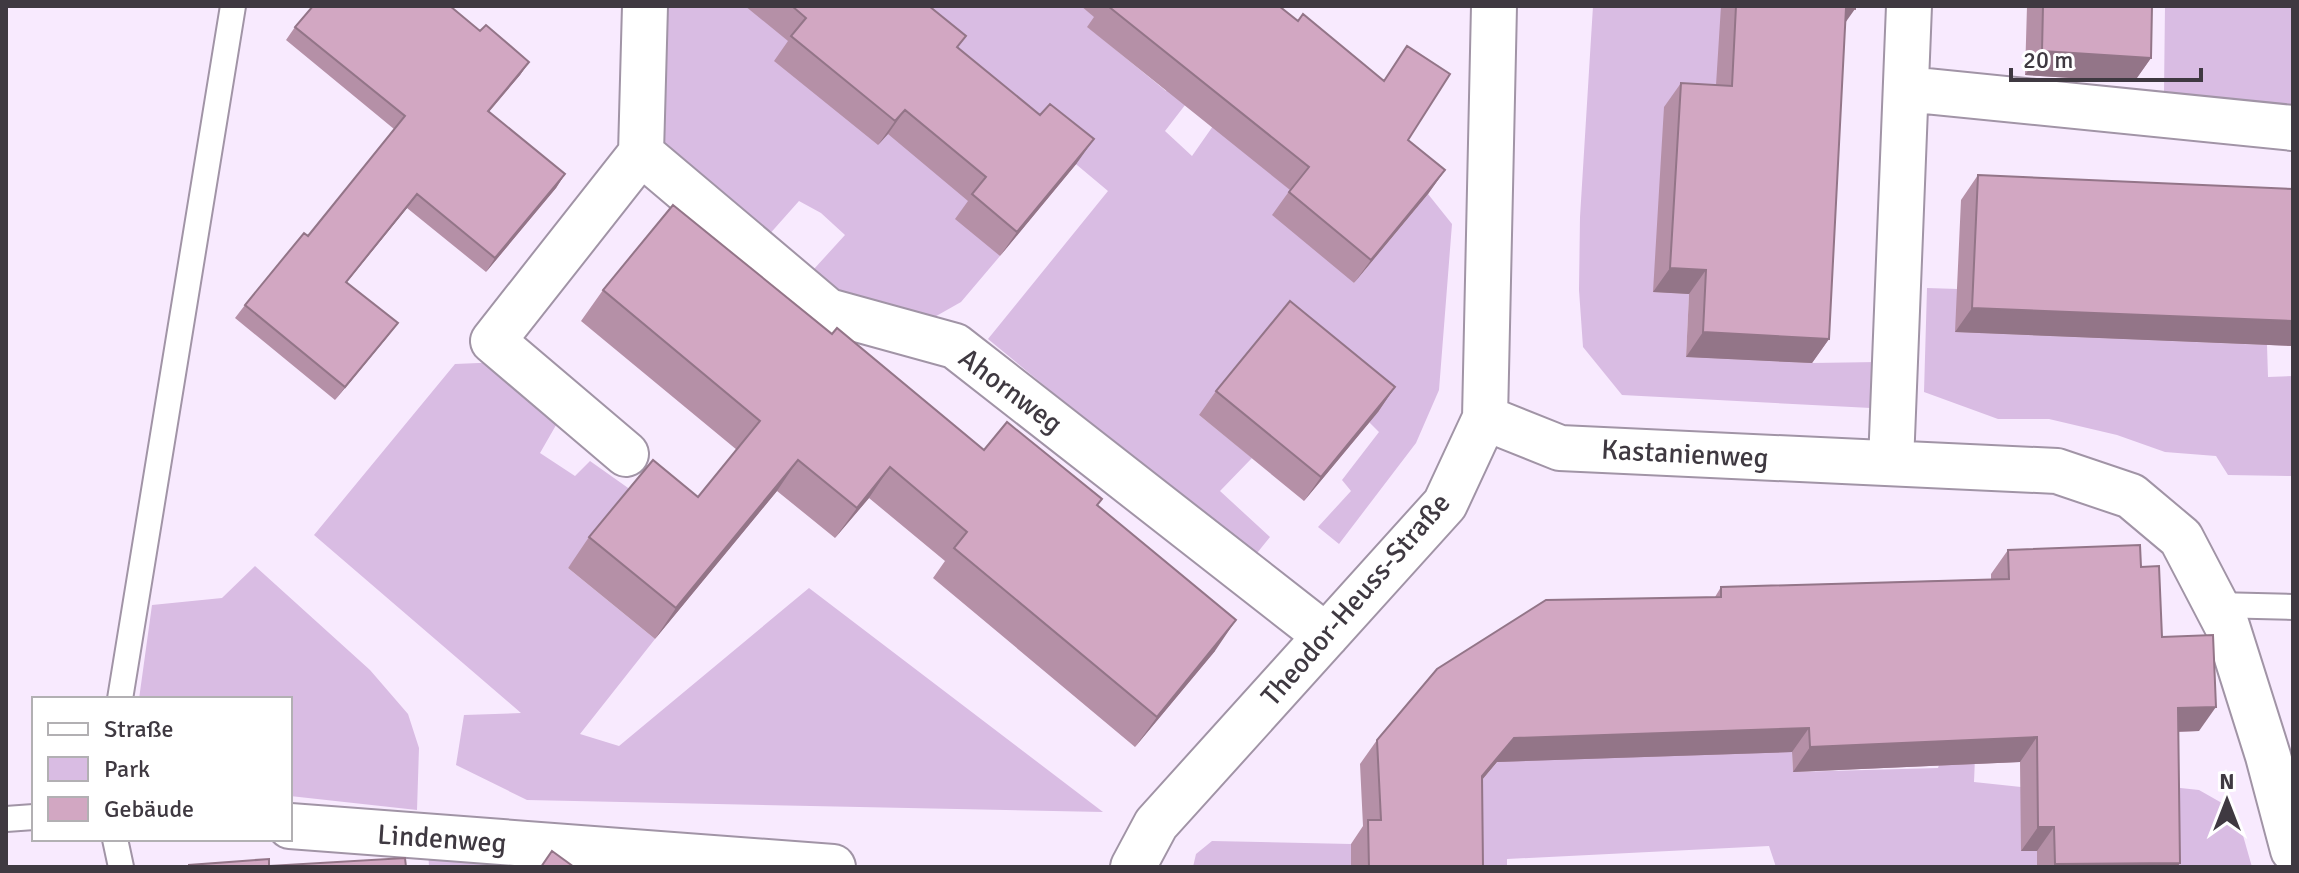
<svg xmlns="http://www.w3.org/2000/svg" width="2299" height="873" font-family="Signika,sans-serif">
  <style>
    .green { fill: #d9bce3 }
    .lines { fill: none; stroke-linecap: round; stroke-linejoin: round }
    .lane-casing { stroke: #a194a6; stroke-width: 28 }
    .street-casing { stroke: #a194a6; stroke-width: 48 }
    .lane { stroke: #fff; stroke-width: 24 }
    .street { stroke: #fff; stroke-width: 44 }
    .wall { fill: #b590a7 }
    .shaded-wall { fill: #937588 }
    .building { fill: #d2a7c2; stroke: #937588; stroke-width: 2 }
    .labels { text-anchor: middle; stroke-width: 8; stroke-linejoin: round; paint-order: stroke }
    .street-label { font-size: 28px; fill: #3f3941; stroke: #fff }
  </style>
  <rect width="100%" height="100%" fill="#f8eafe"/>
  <path class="green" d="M654,6H745L752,11L882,6H1082L1095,17L1088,27L1166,91L1235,7L1250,21L1165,131L1192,156L1213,126L1292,191L1354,283L1428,194L1452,224L1439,390L1416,443L1339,544L1318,527L1351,491L1342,480L1379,432L1369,422L1378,412L1199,415L1252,458L1220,491L1270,537L1253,558L988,339L1108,191L1034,129L969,202L1000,256L961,302L931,319L870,316L814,269L845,235L821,213L799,201L767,237L663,153Z
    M1593,6H1721L1762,29L1654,292L1689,294L1686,357L1812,363L1878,362L1871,408L1622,395L1583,347L1579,290L1580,217Z
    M2165,6H2293V105L2164,92Z
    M1927,288L1958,289L1956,332L2267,345L2268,377L2293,376V476L2228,475L2216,456L2165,452L2117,435L2049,419H1998L1924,392Z
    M503,362L563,413L540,453L575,476L590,461L631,490L568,568L655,639L580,734L619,746L809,588L1103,812L527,800L456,765L464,715L521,713L314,535L455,364Z
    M255,566L370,670L408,714L419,748L417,810L290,796V699H139L152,605L222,598Z
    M1791,726L1793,772L1938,768L1939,765L1975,758L1974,782L2021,787V851H2037V867H1776L1769,846L1507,859V867H1466L1465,800L1499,760Z
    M2162,786L2199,790L2236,811L2252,867H2163Z
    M1212,841L1351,844V867H1193L1196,854Z
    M428,849L580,867H429Z"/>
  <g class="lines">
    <g class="lane-casing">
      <path id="lane" d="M2216,605L2293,607
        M120,699L233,6
        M6,819L34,817
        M115,839L121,867"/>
    </g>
    <g class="street-casing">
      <path id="street" d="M645,6L641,153L828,311L955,346L1326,636
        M1906,89L2293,128
        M1485,418L1560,448L2057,471L2131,496L2181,538L2227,626L2268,756L2293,850
        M626,454L493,341L641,153
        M1891,463L1909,6
        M290,826L833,867
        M1133,867L1156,824L1445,504L1485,418L1494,6"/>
    </g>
    <use href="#lane" class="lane"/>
    <use href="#street" class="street"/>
  </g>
  <path class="wall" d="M745,6H929L958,47L1077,163L1000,256L955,219L968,201L888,134L878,145L774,61L788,41Z
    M1081,6H1279L1408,140L1445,170L1428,194L1354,283L1272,215L1290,190L1087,27L1094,17Z
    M1721,6H1855L1845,22L1829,339L1812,363L1686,357L1689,294L1653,292L1664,107L1681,83L1716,85Z
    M2027,6H2152L2151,58L2134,82L2025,75Z
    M295,27L480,31L529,62L520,75L489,112L565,174L556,188L486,272L407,208L347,282L388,336L335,400L235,318L245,305L308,236L394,129L286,40Z
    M1978,175L2293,189V346L1955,332L1961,200Z
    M603,290L832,334L984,450L1098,506L1215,651L1135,747L933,578L945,561L869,498L835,538L777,491L655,639L568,568L589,537L698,497L737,450L581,321Z
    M1395,387L1378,412L1304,501L1199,415L1216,391Z
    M2008,550L2141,567L2162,637L2199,731L2178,732L2180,863L2177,867H2037V851H2021L2020,762L1793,772L1792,752L1497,762L1482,780L1483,867H1351V844L1363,826L1360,764L1377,740L1715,597L1721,587L1991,579V574Z"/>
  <path class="shaded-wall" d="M1846,8L1855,9L1838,33Z
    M2042,51L2151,58L2134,82L2025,75Z
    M529,62L520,75L478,124L488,111Z
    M905,110L888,134L878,145L895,121Z
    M1094,139L1077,163L1000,256L1017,232Z
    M1445,170L1428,194L1354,283L1371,260Z
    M565,174L556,188L486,272L495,258Z
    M417,194L407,208L336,295L346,282Z
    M1670,268L1706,270L1689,294L1653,292Z
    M1972,308L2293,321V346L1955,332Z
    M398,323L388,336L335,400L345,387Z
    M1703,332L1829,339L1812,363L1686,357Z
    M1395,387L1378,412L1304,501L1321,477Z
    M798,460L777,491L655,639L676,608Z
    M890,467L869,498L835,538L857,508Z
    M1236,620L1215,651L1135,747L1157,717Z
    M2216,707L2199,731L2161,732L2178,708Z
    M1809,728L1792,752L1497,762L1465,800L1482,776L1514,738Z
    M2037,737L2020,762L1793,772L1810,747Z
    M2038,827H2054L2037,851H2021Z
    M2180,863L2177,867H2053L2055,864Z"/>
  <path class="building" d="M313,6H450L480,31L486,25L529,62L488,111L565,174L495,258L417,194L346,282L398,323L345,387L245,305L304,233L308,236L405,116L295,27Z
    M792,6H929L966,36L957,47L1040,115L1050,104L1094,139L1017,232L972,194L986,177L905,110L895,121L791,36L806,18Z
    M1108,6H1279L1298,21L1303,14L1384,81L1407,46L1450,74L1408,140L1445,170L1371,260L1289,192L1309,167Z
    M1736,6H1855V9L1846,8L1829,339L1703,332L1706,270L1670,268L1681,83L1732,86Z
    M2043,6H2152L2151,58L2042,51Z
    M1978,175L2293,189V321L1972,308Z
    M673,205L832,334L837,328L984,450L1007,422L1102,499L1097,505L1236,620L1157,717L954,548L967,532L890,467L857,508L798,460L676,608L589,537L653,460L698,497L760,421L603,290Z
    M1290,301L1395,387L1321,477L1216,391Z
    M2140,545L2141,567L2159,566L2162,637L2213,635L2216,707L2178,708L2180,863L2055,864L2054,827H2038L2037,737L1810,747L1809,728L1514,738L1482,776L1483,867H1369L1368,820H1381L1377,740L1437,669L1546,600L1721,597V587L2009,579L2008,550Z
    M552,851L574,867H541Z
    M405,858L406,867H189V865L269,859V866Z"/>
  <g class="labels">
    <g class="street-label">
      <text transform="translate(1011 390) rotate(37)" y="10">Ahornweg</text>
      <text transform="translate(1685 453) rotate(3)" y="10">Kastanienweg</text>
      <text transform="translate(1355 599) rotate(-49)" y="10">Theodor-Heuss-Straße</text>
      <text transform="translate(442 838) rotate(4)" y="10">Lindenweg</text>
    </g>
  </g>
  <rect width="2299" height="873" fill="none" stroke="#3f3941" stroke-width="16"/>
  <rect x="32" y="697" width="260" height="144" fill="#ffffff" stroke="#b2b0b3" stroke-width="2"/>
  <rect x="48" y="723" width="40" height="12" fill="#ffffff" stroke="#b2b0b3" stroke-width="2"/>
  <text x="104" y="737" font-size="24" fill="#3f3941">Straße</text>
  <rect x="48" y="757" width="40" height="24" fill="#d9bce3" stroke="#b2b0b3" stroke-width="2"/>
  <text x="104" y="777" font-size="24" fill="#3f3941">Park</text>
  <rect x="48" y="797" width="40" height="24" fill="#d2a7c2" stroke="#b2b0b3" stroke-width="2"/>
  <text x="104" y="817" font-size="24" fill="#3f3941">Gebäude</text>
  <g transform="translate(2227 801)" stroke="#ffffff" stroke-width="6" paint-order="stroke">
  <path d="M0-6L14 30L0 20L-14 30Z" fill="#3f3941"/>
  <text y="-12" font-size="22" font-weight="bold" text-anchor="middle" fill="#3f3941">N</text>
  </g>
  <path d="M2011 68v12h190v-12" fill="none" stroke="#3f3941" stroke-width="4"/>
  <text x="2023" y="68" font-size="24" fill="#3f3941" stroke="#ffffff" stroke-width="6" paint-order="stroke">20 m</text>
</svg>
